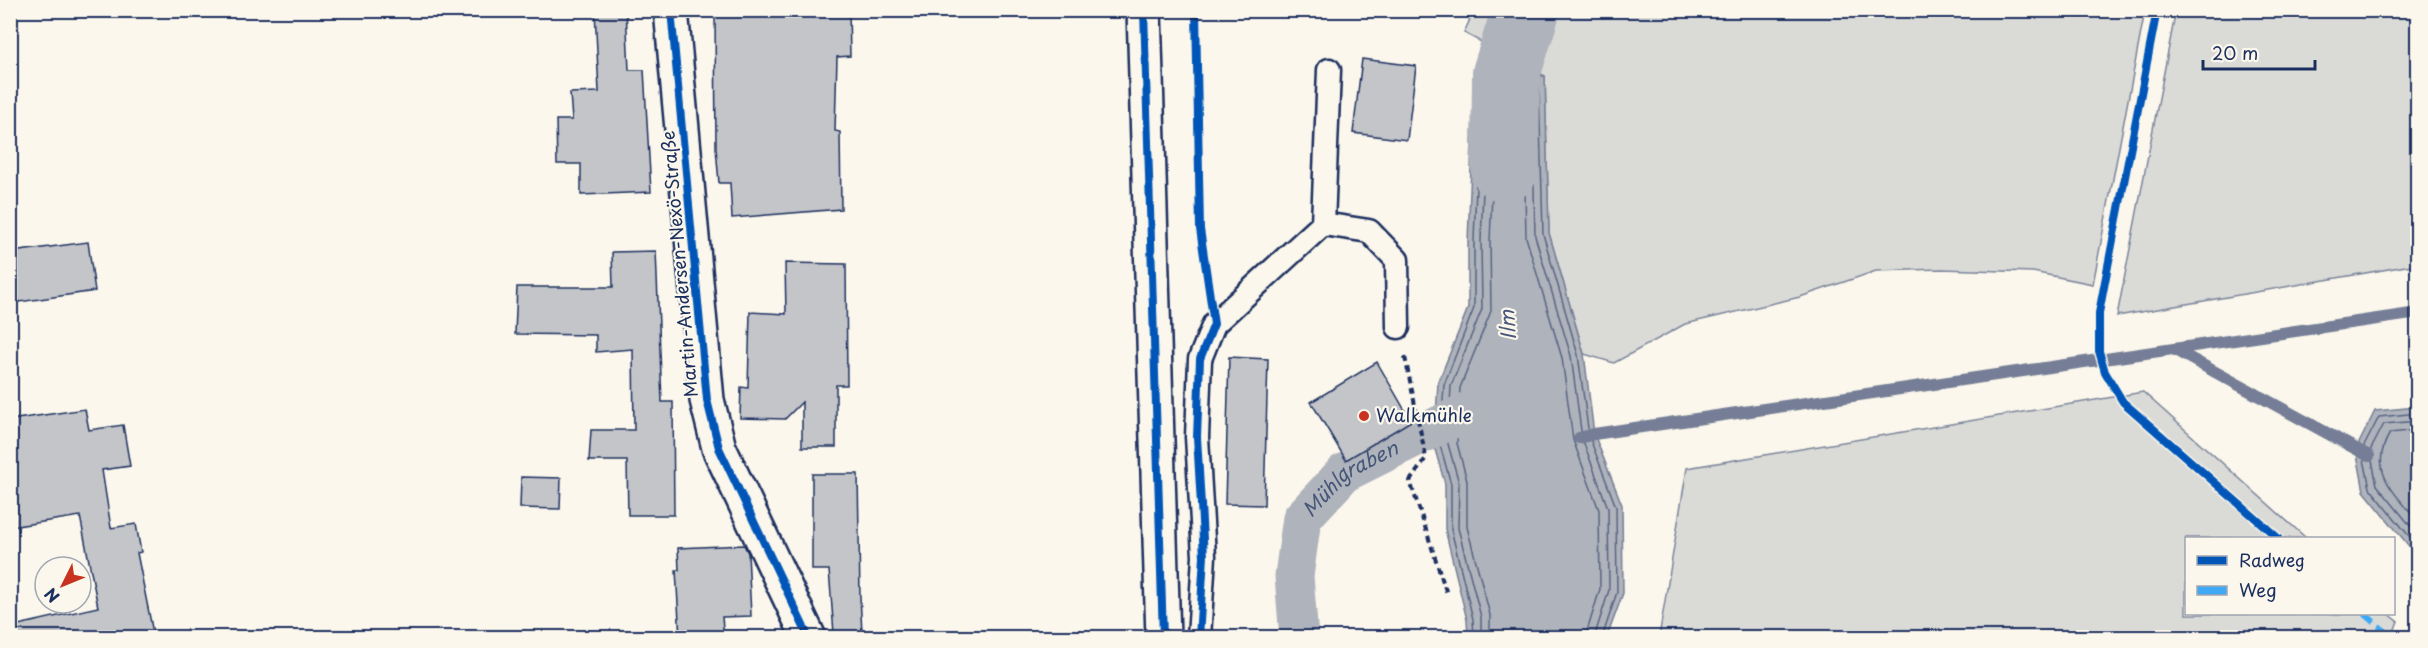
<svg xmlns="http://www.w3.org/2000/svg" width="2428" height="648" font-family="'Playpen Sans',sans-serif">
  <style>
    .green { fill: #dadad7; stroke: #7a849a; stroke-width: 1.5 }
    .water { fill: #afb3bb; stroke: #747e96; stroke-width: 1.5 }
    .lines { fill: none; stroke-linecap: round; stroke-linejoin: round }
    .shore { stroke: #566483; stroke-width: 1.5 }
    .stream { stroke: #747e96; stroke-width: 12 }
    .canal { stroke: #afb3bb; stroke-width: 39 }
    .river { stroke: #afb3bb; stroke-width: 68 }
    .building { fill: #c3c5c9; stroke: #1b2f5e; stroke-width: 1.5 }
    .service-casing { stroke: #1b2f5e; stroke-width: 27 }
    .minor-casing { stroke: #1b2f5e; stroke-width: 38 }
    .tertiary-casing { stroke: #1b2f5e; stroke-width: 38 }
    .path { stroke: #1b2f5e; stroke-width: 4; stroke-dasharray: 6 4.5; stroke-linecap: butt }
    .service { stroke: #fbf7ec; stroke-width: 22 }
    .minor { stroke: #fbf7ec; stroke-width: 33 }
    .tertiary { stroke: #fbf7ec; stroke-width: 33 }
    .quiet { stroke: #3fa9f5; stroke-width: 6; stroke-dasharray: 12 6; stroke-linecap: butt }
    .cycleway-casing { stroke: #fbf7ec; stroke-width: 11 }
    .cycleway { stroke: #0057b8; stroke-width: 8 }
    .poi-dot { fill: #c8321e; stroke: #fbf7ec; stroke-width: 2 }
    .labels { text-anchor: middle; stroke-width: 4.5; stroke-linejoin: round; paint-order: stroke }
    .street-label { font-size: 18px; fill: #1b2f5e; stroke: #fbf7ec }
    .poi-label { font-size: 18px; fill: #1b2f5e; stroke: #fbf7ec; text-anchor: start }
    .water-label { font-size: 20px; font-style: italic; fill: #47577a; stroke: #fbf7ec }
  </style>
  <rect width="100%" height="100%" fill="#fbf7ec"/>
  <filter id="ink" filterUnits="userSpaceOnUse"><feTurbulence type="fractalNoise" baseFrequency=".0167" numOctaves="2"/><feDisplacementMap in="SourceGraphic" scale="12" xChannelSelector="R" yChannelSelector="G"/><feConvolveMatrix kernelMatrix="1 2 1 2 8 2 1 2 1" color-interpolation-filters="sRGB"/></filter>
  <g filter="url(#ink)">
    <path class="green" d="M1474,10L2145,11L2093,284L2033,272L1942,269L1876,271L1800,297L1685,324L1614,363L1584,354L1549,233L1545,76L1464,33Z
      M2176,10L2417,11V264L2117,316Z
      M2143,392L2306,538H2186V614H2389L2398,621L2392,637H1659L1687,468Z"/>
    <path class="water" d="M1475,68L1506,74L1545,76L1549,233L1584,354L1594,434L1622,505L1623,593L1607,637H1468L1467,620L1445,529V484L1434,446L1438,383L1468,308V241Z
      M2417,407H2418L2417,556L2364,491L2356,449L2375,411Z"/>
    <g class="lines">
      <path class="shore" d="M2418,413L2379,417L2362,450L2370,488L2418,547
        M2418,421L2384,424L2370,451L2377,485L2418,535
        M2418,430L2390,433C2367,471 2394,492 2418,521
        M1474,638L1473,619L1451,529V484L1440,445L1444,385L1474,308V241L1480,78L1483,75L1506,80L1537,82L1539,84L1543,234L1578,355L1589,436L1616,507L1617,592L1602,638
        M1481,638V617L1458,528L1459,483L1448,444L1451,386L1482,309L1481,241L1487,87L1490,85L1529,89L1532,91L1535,236L1571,356L1582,438L1608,508L1609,590L1594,638
        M1490,638V615L1467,527V481L1457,443L1460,388L1491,311L1490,241L1496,98L1499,95L1521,97L1523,100L1526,237L1562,358L1573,440L1599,510L1600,589L1585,638"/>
      <path class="stream" d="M2175,350L2369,456
        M1579,438L1594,434L2418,313"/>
      <path class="canal" id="s1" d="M1299,638L1294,576L1302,518L1344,473L1482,404"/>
      <path class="river" d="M1505,168L1506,74L1526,10"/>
    </g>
    <path class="building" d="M595,10H626L629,70H644L651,192L581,195V164H557L556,120H572L570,93L599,92Z
      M752,10H849L850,56L837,57L835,131L840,132L841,209L732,218L730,183H719L716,148L715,15L752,16Z
      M1362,59L1416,66L1407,140L1353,133Z
      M88,242L95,291L19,302L12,252Z
      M656,251L662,402H673L674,515H628L627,461H589L591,430H634L633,349L596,352V335L515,334L517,287H613L612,252Z
      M785,263L846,264L847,385H836V447H802V402L785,419L740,418L741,387L748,388L750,312L786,314Z
      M1229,357L1268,359L1264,505L1225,504Z
      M1377,362L1411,421L1346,460L1311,402Z
      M85,409L89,430L123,425L130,466L102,470L111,528L136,524L141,552L137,553L154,638H19L18,625L98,607L80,516L10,527V420Z
      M812,474H858L860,597L862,632L834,633L829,570H812Z
      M521,477L561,478L560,509L520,508Z
      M744,545L748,553L751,616L722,617L724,638H680L676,570H679L678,548Z"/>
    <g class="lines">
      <g class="service-casing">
        <path id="service" d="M1323,224L1329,70
          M1199,638L1204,556L1197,437L1200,359L1214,324L1323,224L1369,231L1397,260L1398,327"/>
      </g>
      <g class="minor-casing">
        <path id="minor" d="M671,10L707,400L719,448L809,638"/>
      </g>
      <g class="tertiary-casing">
        <path id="tertiary" d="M1144,10L1163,638"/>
      </g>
      <path class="path" d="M1405,357L1426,458L1410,481L1447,594"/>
      <use href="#service" class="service"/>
      <use href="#minor" class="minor"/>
      <use href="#tertiary" class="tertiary"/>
      <path class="quiet" d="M2365,614L2393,638"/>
      <g class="cycleway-casing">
        <path id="cycleway" d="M671,10L707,400L719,448L809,638
          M1144,10L1163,638
          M1196,10L1200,229L1214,324L1200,359L1197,437L1204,556L1199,638
          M2157,10L2099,313V351L2105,372L2123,402L2278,538"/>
      </g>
      <use href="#cycleway" class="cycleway"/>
    </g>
  </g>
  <circle class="poi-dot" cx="1364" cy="416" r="6"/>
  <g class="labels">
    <g class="street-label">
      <text transform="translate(680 264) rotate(-95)" y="6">Martin-Andersen-Nexö-Straße</text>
    </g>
    <g class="poi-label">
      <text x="1376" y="422">Walkmühle</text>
    </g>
    <g class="water-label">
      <text transform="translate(1508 325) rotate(-94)" y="7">Ilm</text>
      <text dy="7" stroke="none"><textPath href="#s1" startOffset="184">Mühlgraben</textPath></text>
    </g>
  </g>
  <rect width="2428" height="648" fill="none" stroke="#fbf7ec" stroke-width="36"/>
  <rect x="18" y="18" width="2392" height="612" fill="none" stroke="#1b2f5e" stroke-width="2" filter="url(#ink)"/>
  <rect x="2185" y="537" width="210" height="78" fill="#fbf7ec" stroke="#a1a7b3" stroke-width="1.5"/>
  <rect x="2197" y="556" width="30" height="9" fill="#0057b8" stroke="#a1a7b3" stroke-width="1.5"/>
  <text x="2239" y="567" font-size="18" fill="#1b2f5e">Radweg</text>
  <rect x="2197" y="586" width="30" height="9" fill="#3fa9f5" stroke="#a1a7b3" stroke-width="1.5"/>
  <text x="2239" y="597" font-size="18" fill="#1b2f5e">Weg</text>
  <g transform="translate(63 585) rotate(227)"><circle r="28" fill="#fbf7ec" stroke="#a1a7b3" stroke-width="1.5"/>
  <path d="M0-4.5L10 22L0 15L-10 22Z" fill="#c8321e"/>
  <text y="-9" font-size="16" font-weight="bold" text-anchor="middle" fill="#1b2f5e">N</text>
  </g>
  <path d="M2203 60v9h112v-9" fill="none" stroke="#1b2f5e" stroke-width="3"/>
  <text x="2212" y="60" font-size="18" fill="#1b2f5e" stroke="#fbf7ec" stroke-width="4.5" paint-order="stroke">20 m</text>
</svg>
